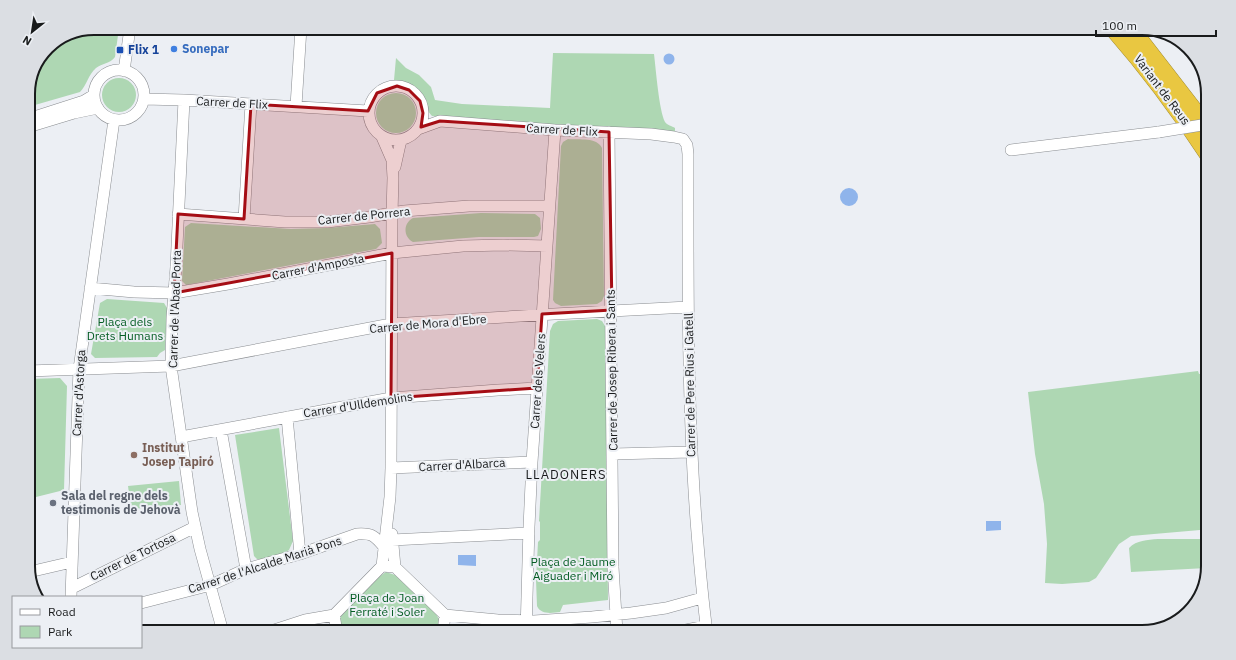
<svg xmlns="http://www.w3.org/2000/svg" width="1236" height="660" font-family="'IBM Plex Sans',sans-serif">
  <style>
    .green { fill: #aed7b3 }
    .water { fill: #8fb4eb }
    .lines { fill: none; stroke-linecap: round; stroke-linejoin: round }
    .minor-casing { stroke: #8a8d91; stroke-width: 12 }
    .highway-casing { stroke: #a08b34; stroke-width: 17 }
    .minor { stroke: #fff; stroke-width: 11 }
    .highway { stroke: #e9c741; stroke-width: 16 }
    .minor-bridge-casing { stroke: #8a8d91; stroke-width: 12; stroke-linecap: butt }
    .minor-bridge { stroke: #fff; stroke-width: 11 }
    .marked { fill: #a50d14; fill-opacity: 0.2; stroke: #a50d14; stroke-width: 3; stroke-linejoin: round }
    .shop-dot { fill: #3f7fe0; stroke: #eceff4; stroke-width: 1.5 }
    .transit-dot { fill: #1a4fb4; stroke: #eceff4; stroke-width: 1.5 }
    .education-dot { fill: #8d6e63; stroke: #eceff4; stroke-width: 1.5 }
    .worship-dot { fill: #6b7280; stroke: #eceff4; stroke-width: 1.5 }
    .labels { text-anchor: middle; stroke-width: 4; stroke-linejoin: round; paint-order: stroke }
    .shop-label { font-size: 12px; font-weight: bold; fill: #366cbe; stroke: #eceff4; text-anchor: start }
    .transit-label { font-size: 12px; font-weight: bold; fill: #164399; stroke: #eceff4; text-anchor: start }
    .street-label { font-size: 12px; fill: #191b1c; stroke: #eceff4 }
    .park-label { font-size: 12px; fill: #045d23; stroke: #eceff4 }
    .education-label { font-size: 12px; font-weight: bold; fill: #785e54; stroke: #eceff4; text-anchor: start }
    .worship-label { font-size: 12px; font-weight: bold; fill: #5b616d; stroke: #eceff4; text-anchor: start }
    .neighbourhood-label { font-size: 13px; letter-spacing: 1px; fill: #191b1c; stroke: #eceff4 }
    .rim { fill: none; stroke: #191b1c; stroke-width: 2 }
  </style>
  <rect width="100%" height="100%" fill="#eceff4"/>
  <path class="green" d="M94,28H119L115,57C110,64 102,63 96,68C88,75 87,85 80,92L28,107V90L47,47Z
    M553,53L654,54C656,70 659,110 665,122C667,125 672,126 675,128V133L432,116C427,111 426,106 423,99C418,87 406,83 394,80L396,58L406,68L419,75L431,87L435,100L462,104L550,108Z
    M102 95a17 17 0 1 1 34 0a17 17 0 1 1-34 0Z
    M376 113a20 20 0 1 1 40 0a20 20 0 1 1-40 0Z
    M568,139C579,140 597,137 602,148L604,296L602,301L597,304L561,306L555,303L553,300L561,146L563,142Z
    M481,213L535,214L540,218L541,229L538,236L534,237H479L413,242C403,237 403,223 413,218Z
    M191,223L291,229L327,228L375,224L380,229L382,243L376,249L186,285L182,281L185,227Z
    M107,299L164,303L167,308L165,350L160,353L157,357L95,358L91,354L100,303Z
    M597,319L602,321L605,326L608,600L563,605L560,612C552,613 541,615 537,606L536,580L538,542L540,540V522L539,521L550,331L553,324L558,321Z
    M1198,371L1199,374L1208,373V483L1200,484L1203,504L1200,516V530L1131,536L1119,544L1096,578L1089,582L1062,584L1045,583L1047,544L1044,504L1035,454L1028,392Z
    M60,378L67,386L64,490L28,499V379Z
    M279,428L293,541L289,550L284,553L262,560L257,559L254,556L235,435Z
    M179,481L181,505L131,509L128,486Z
    M1158,539H1205L1207,568L1131,572L1129,548C1137,540 1147,540 1158,539Z
    M386,572L395,575L435,612L441,623L438,632H340C340,628 338,623 340,619C343,607 375,579 386,572Z"/>
  <path class="water" d="M663.5 59a5.5 5.5 0 1 1 11 0a5.5 5.5 0 1 1-11 0Z
    M840 197a9 9 0 1 1 18 0a9 9 0 1 1-18 0Z
    M986,521H1001V530L986,531Z
    M458,555H476V566L458,565Z"/>
  <g class="lines">
    <g class="minor-casing">
      <path id="minor" d="M94 95a25 25 0 1 1 50 0a25 25 0 1 1-50 0Z
        M124,71L130,28
        M369 113a27 27 0 1 1 54 0a27 27 0 1 1-54 0Z
        M144,99L184,100L368,111
        M184,100L176,267L172,318L171,366L192,512L200,549L223,632
        M296,106L301,28
        M28,119L84,101L94,95
        M28,127L74,113L98,108
        M418,129L440,121L555,130L651,134L674,137L683,139L687,145L688,154C688,276 687,398 696,520C699,558 702,595 707,632
        M609,132L613,567L617,632
        M382,137L392,160L393,178L392,214L391,468L390,497L382,566
        M1011,150L1159,132
        M395,167L401,140
        M178,214L285,222H327L369,217L404,211L469,206H549
        M244,219L251,104
        M90,288L134,292L174,293L228,284L392,253L463,246L503,245L547,246
        M28,371L171,366L391,324L554,314L688,307
        M287,417L300,554
        M221,430L246,569
        M181,437L391,398L498,390L537,388
        M613,454L691,452
        M391,468L532,462
        M392,534L395,567
        M392,540L529,533
        M29,572L72,562
        M72,588L195,527
        M71,597L79,369L114,120
        M141,603L211,585L246,569L300,554L357,534C372,533 375,536 384,547
        M445,615L498,620L534,621L592,617L631,613L666,608L702,598
        M268,632L305,620L334,615
        M337,632L334,615L382,566L395,567L445,615L443,632
        M526,632L529,527L532,462L555,130
        M676,632L706,626"/>
    </g>
    <g class="highway-casing">
      <path id="highway" d="M1112,28C1147,68 1179,111 1208,155
        M1131,28L1199,116L1208,129"/>
    </g>
    <use href="#minor" class="minor"/>
    <use href="#highway" class="highway"/>
    <g class="minor-bridge-casing">
      <path id="minor-bridge" d="M1159,132L1208,124"/>
    </g>
    <use href="#minor-bridge" class="minor-bridge"/>
  </g>
  <path class="marked" d="M397,86L409,90L420,101L423,113L421,127L440,121L609,132L612,310L542,314L537,388L391,398L392,253L174,293L178,214L244,219L251,104L368,111L377,93Z"/>
  <circle class="shop-dot" cx="174" cy="49" r="4"/>
  <rect class="transit-dot" x="116" y="46" width="8" height="8" rx="2"/>
  <circle class="education-dot" cx="134" cy="455" r="4"/>
  <circle class="worship-dot" cx="53" cy="503" r="4"/>
  <g class="labels">
    <g class="shop-label">
      <text x="182" y="53">Sonepar</text>
    </g>
    <g class="transit-label">
      <text x="128" y="54">Flix 1</text>
    </g>
    <g class="street-label">
      <text transform="translate(1162 90) rotate(53)" y="4">Variant de Reus</text>
      <text transform="translate(232 103) rotate(3)" y="4">Carrer de Flix</text>
      <text transform="translate(562 130) rotate(3)" y="4">Carrer de Flix</text>
      <text transform="translate(364 216) rotate(-6)" y="4">Carrer de Porrera</text>
      <text transform="translate(318 267) rotate(-11)" y="4">Carrer d'Amposta</text>
      <text transform="translate(175 309) rotate(-88)" y="4">Carrer de l'Abad Porta</text>
      <text transform="translate(428 324) rotate(-5)" y="4">Carrer de Mora d'Ebre</text>
      <text transform="translate(612 370) rotate(-91)" y="4">Carrer de Josep Ribera i Sants</text>
      <text transform="translate(538 381) rotate(-86)" y="4">Carrer dels Velers</text>
      <text transform="translate(690 385) rotate(-91)" y="4">Carrer de Pere Rius i Gatell</text>
      <text transform="translate(79 393) rotate(-87)" y="4">Carrer d'Astorga</text>
      <text transform="translate(358 405) rotate(-9)" y="4">Carrer d'Ulldemolins</text>
      <text transform="translate(462 465) rotate(-3)" y="4">Carrer d'Albarca</text>
      <text transform="translate(133 557) rotate(-26)" y="4">Carrer de Tortosa</text>
      <text transform="translate(265 565) rotate(-18)" y="4">Carrer de l'Alcalde Marià Pons</text>
    </g>
    <g class="park-label">
      <text x="125" y="326">Plaça dels<tspan x="125" dy="14">Drets Humans</tspan></text>
      <text x="573" y="566">Plaça de Jaume<tspan x="573" dy="14">Aiguader i Miró</tspan></text>
      <text x="387" y="602">Plaça de Joan<tspan x="387" dy="14">Ferraté i Soler</tspan></text>
    </g>
    <g class="education-label">
      <text x="142" y="452">Institut<tspan x="142" dy="14">Josep Tapiró</tspan></text>
    </g>
    <g class="worship-label">
      <text x="61" y="500">Sala del regne dels<tspan x="61" dy="14">testimonis de Jehovà</tspan></text>
    </g>
    <g class="neighbourhood-label">
      <text x="566" y="479">LLADONERS</text>
    </g>
  </g>
  <path d="M0 0H1236V660H0ZM94 35H1142A59 59 0 0 1 1201 94V566A59 59 0 0 1 1142 625H94A59 59 0 0 1 35 566V94A59 59 0 0 1 94 35Z" fill="#dbdee3" fill-rule="evenodd"/>
  <path class="rim" d="M94 35H1142A59 59 0 0 1 1201 94V566A59 59 0 0 1 1142 625H94A59 59 0 0 1 35 566V94A59 59 0 0 1 94 35Z"/>
  <rect x="12" y="596" width="130" height="52" fill="#eceff4" stroke="#989a9e"/>
  <rect x="20" y="609" width="20" height="6" fill="#ffffff" stroke="#989a9e"/>
  <text x="48" y="616" font-size="12" fill="#191b1c">Road</text>
  <rect x="20" y="626" width="20" height="12" fill="#aed7b3" stroke="#989a9e"/>
  <text x="48" y="636" font-size="12" fill="#191b1c">Park</text>
  <g transform="translate(32 32) rotate(210)" stroke="#eceff4" stroke-width="3" paint-order="stroke">
  <path d="M0-3L7 15L0 10L-7 15Z" fill="#191b1c"/>
  <text y="-6" font-size="11" font-weight="bold" text-anchor="middle" fill="#191b1c">N</text>
  </g>
  <path d="M1096 30v6h120v-6" fill="none" stroke="#191b1c" stroke-width="2"/>
  <text x="1102" y="30" font-size="12" fill="#191b1c" stroke="#eceff4" stroke-width="3" paint-order="stroke">100 m</text>
</svg>
